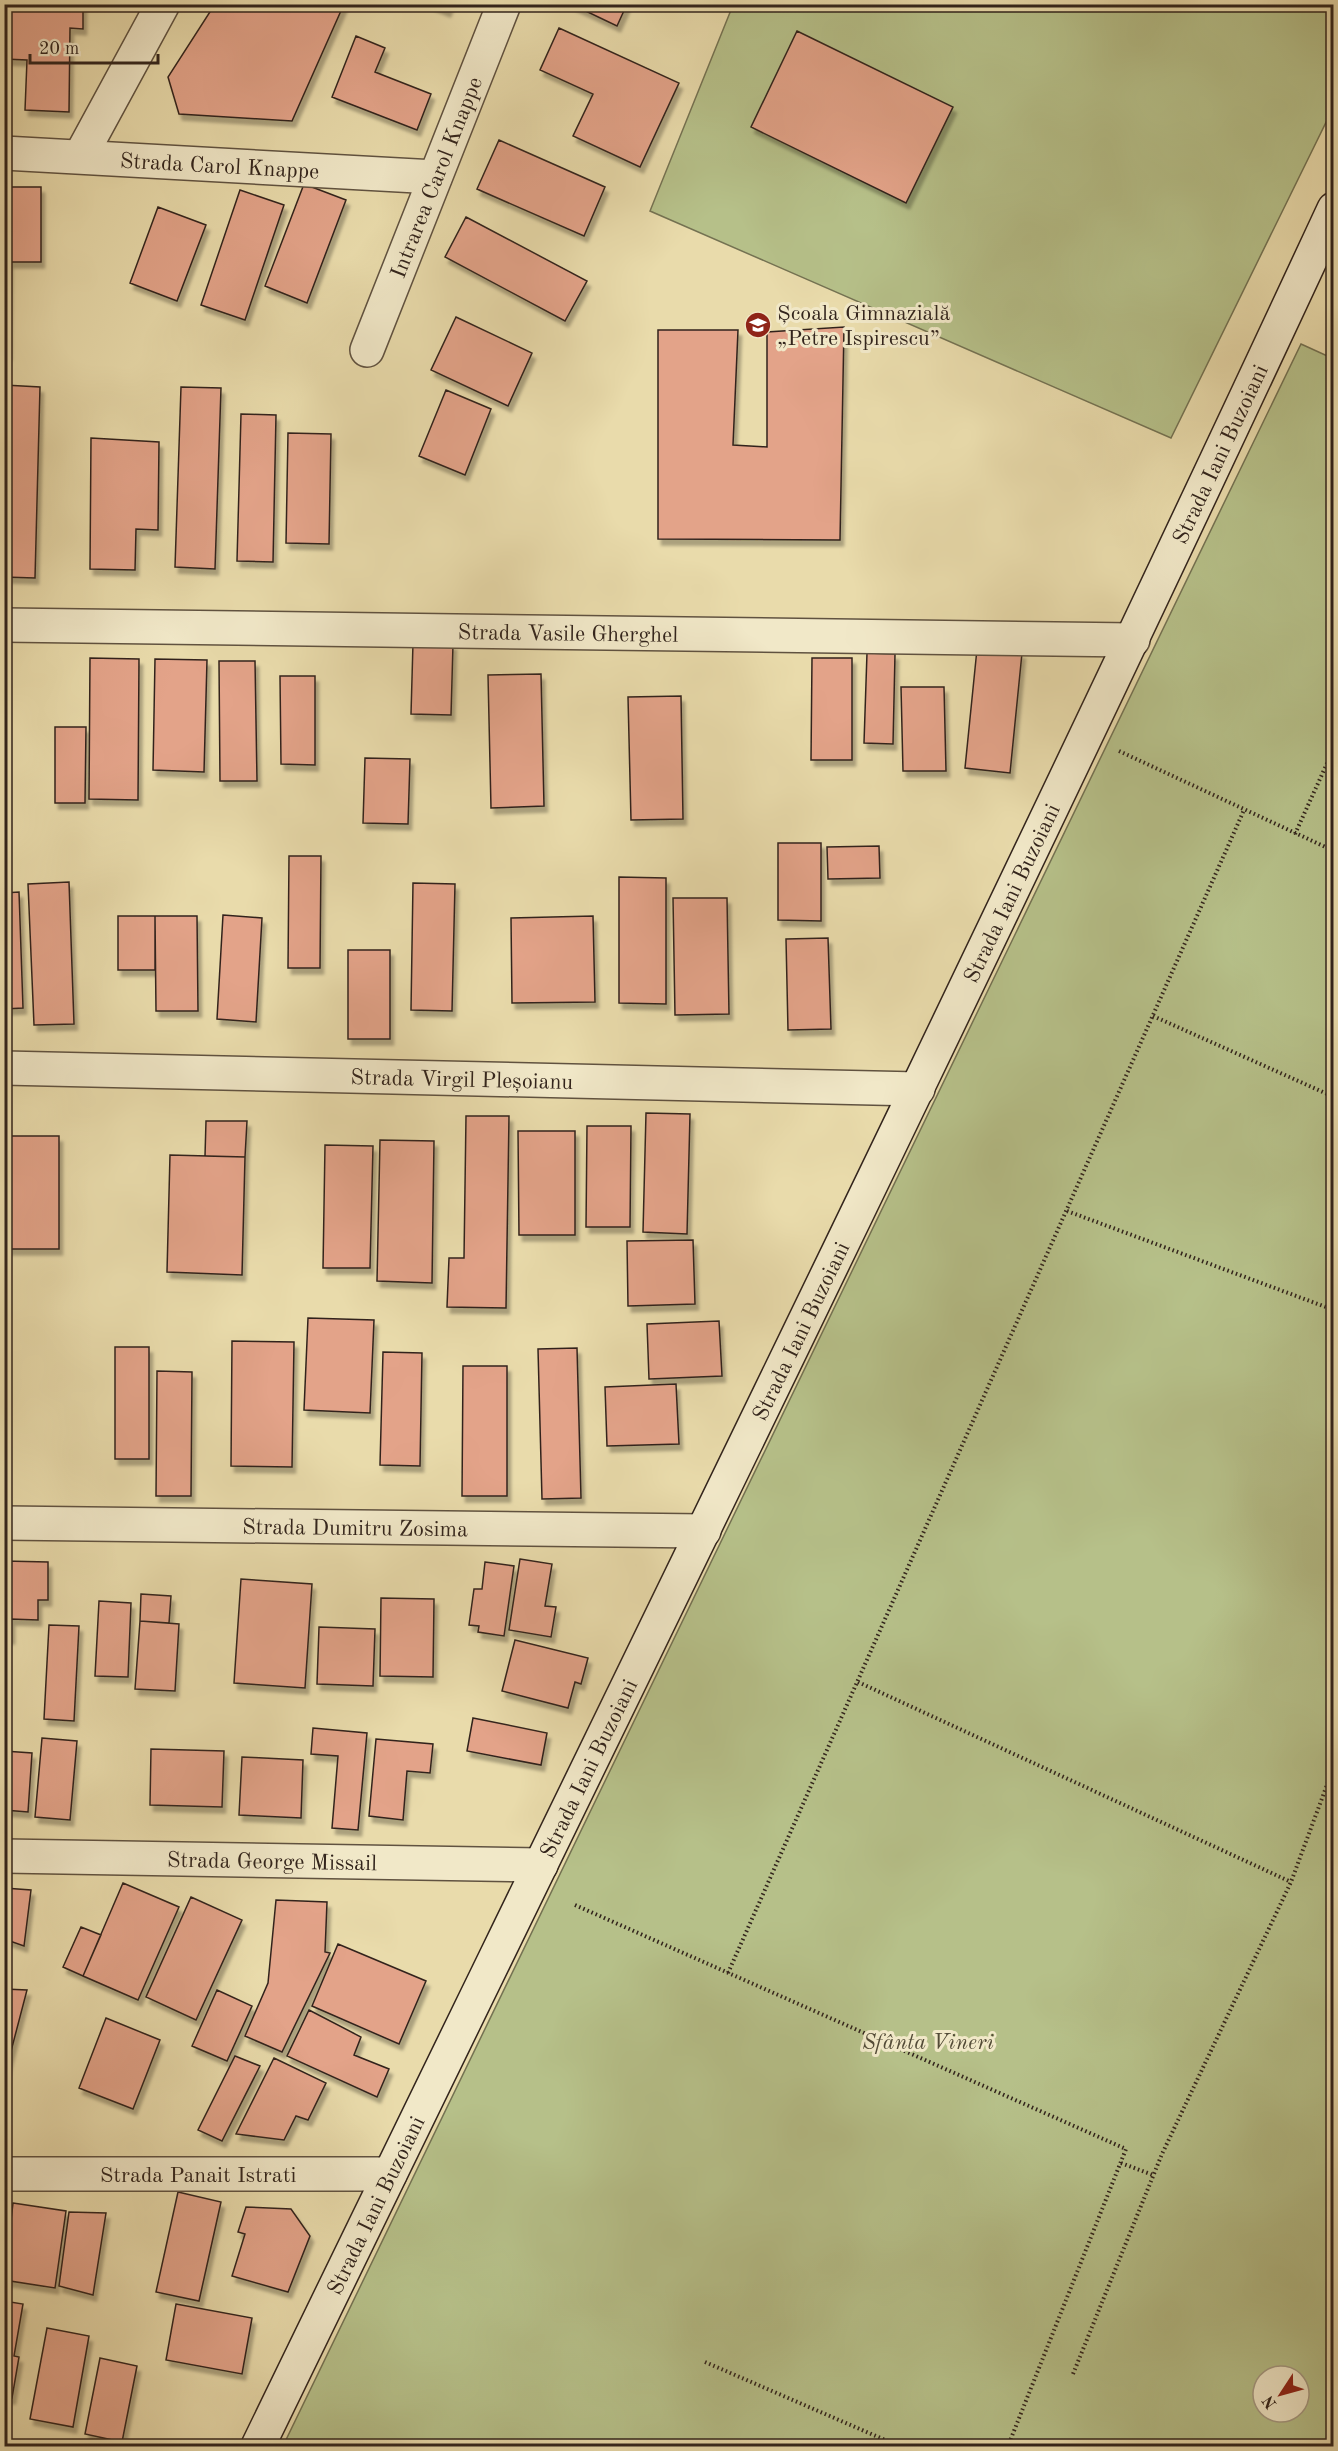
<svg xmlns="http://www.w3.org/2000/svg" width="1338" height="2451" font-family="'Old Standard TT',serif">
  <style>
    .green { fill: #b6c089; stroke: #747252; stroke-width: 1.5; fill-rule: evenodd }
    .building { fill: #e3a389; stroke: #32241c; stroke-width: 1.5; filter: url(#shadow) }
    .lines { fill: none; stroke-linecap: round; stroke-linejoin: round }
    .street-casing { stroke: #605240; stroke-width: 36 }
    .secondary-casing { stroke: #32241c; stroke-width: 36 }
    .path { stroke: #32241c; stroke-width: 4; stroke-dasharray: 1.5 3; stroke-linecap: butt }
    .street { stroke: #f1e8c8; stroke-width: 33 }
    .secondary { stroke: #f1e8c8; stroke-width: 33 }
    .labels { text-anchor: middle; stroke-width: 6; stroke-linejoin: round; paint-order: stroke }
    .street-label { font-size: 22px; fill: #32241c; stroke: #f1e8c8 }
    .poi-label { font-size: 22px; fill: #32241c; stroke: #f1e8c8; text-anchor: start }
    .park-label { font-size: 22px; font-style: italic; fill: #534b37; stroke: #f1e8c8 }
  </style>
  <defs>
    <filter id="shadow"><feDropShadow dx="3.5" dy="6" stdDeviation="1.5" flood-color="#0004"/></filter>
  </defs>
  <rect width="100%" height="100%" fill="#e9dbab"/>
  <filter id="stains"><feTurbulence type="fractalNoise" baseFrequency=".00333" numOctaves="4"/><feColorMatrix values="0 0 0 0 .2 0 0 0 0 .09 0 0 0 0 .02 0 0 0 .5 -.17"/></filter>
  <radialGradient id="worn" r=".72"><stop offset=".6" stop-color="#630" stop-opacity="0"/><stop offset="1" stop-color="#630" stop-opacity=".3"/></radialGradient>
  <path class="green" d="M733,5H1333V108L1171,438L650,211Z
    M1301,344L1334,359L1333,2446H283ZM1263,2376H1299V2412H1263Z"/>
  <path class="building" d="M4,4H83V29L70,28L69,112L25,110L27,60L4,59Z
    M215,4H344L292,121L179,114L168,77Z
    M430,4H450L447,11Z
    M571,4H627L617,26Z
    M559,28L679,83L640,167L573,136L593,94L540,70Z
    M797,31L953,107L906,203L751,127Z
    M356,36L385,48L375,72L431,94L417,130L332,97Z
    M499,140L605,187L584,236L477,189Z
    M304,184L346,200L307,303L265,286Z
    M4,187H41V262H9L8,354H4Z
    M240,190L284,205L245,320L201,305Z
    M158,207L206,225L177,301L130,283Z
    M466,217L587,281L565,321L445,257Z
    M456,317L532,353L508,406L431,370Z
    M844,327L840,540L658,539V330H738L733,445L767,447V332Z
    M4,385L40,387L35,578L4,577Z
    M181,387L221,388L215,569L175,567Z
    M446,390L491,409L465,475L419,456Z
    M241,414L276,415L273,562L237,561Z
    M288,433L331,434L329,544L286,543Z
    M91,438L159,442L158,530L136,529L135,570L90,569Z
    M413,643L453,644L451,715L411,714Z
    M977,649L1022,653L1010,773L965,768Z
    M867,653L895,654L893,744L864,743Z
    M90,658L139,659L138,800L89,799Z
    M812,658H852V760H811Z
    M155,659L207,660L204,772L153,770Z
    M219,661H255L257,781H220Z
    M541,674L544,806L491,808L488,675Z
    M280,676H315V765L281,764Z
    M901,687H944L946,771H903Z
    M681,696L683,819L631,820L628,697Z
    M55,727H86L85,803H55Z
    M365,758L410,759L408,824L363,823Z
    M778,843H821V921L778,920Z
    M879,846L880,878L828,879L827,847Z
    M289,856H321L320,968H288Z
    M619,877L666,878V1004L619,1003Z
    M69,882L74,1024L34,1025L28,884Z
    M413,883L455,884L452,1011L411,1010Z
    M19,892L23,1008L4,1009V893Z
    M673,898H727L729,1014L675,1015Z
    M223,915L262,918L256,1022L217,1019Z
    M118,916H155V970H118Z
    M155,916H197L198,1011H156Z
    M593,916L595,1002L512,1003L511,918Z
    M828,938L831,1029L788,1030L786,939Z
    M348,950H390V1039H348Z
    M646,1113L690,1114L687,1234L643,1232Z
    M466,1116H509L506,1308L447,1307L449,1258H464Z
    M206,1121H247L245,1157L205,1156Z
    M587,1126H631L630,1227H586Z
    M518,1131H575V1235H519Z
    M4,1136H59V1249H4Z
    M380,1140L434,1141L432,1283L377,1281Z
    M325,1145L373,1146L370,1268H323Z
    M170,1155L245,1157L242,1275L167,1272Z
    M693,1240L695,1304L628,1306L627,1241Z
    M308,1318L374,1320L370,1413L304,1410Z
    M719,1321L722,1376L649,1379L647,1324Z
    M232,1341L294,1342L292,1467L231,1466Z
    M115,1347H149V1459H115Z
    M577,1348L581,1498L542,1499L538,1349Z
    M383,1352L422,1353L420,1466L380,1465Z
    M463,1366H507V1496H462Z
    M157,1371L192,1372L191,1496H156Z
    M676,1384L679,1444L607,1446L605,1387Z
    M520,1559L552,1564L545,1606L556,1607L551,1637L509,1630Z
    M4,1561L48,1562V1600H38V1620L11,1619V1638H4Z
    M485,1562L514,1566L504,1636L478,1632L479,1626L469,1625L474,1589H482Z
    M241,1579L312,1584L305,1688L234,1683Z
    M141,1594L171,1596L169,1623L140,1621Z
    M381,1598L434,1599L433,1677L380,1676Z
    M99,1601L131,1603L128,1677L95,1676Z
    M140,1621L179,1624L175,1691L135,1689Z
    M49,1625L79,1626L74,1721L44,1719Z
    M319,1627L375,1629L373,1686L317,1684Z
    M515,1640L588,1658L581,1684L575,1682L568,1708L502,1691Z
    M473,1718L547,1733L541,1765L467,1751Z
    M313,1728L367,1733L358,1830L332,1828L338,1756L311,1754Z
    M42,1738L77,1741L70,1820L35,1817Z
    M376,1739L433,1744L430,1773L407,1771L403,1820L369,1816Z
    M151,1749L224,1751L222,1807L150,1805Z
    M4,1751L32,1753L28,1812L4,1810Z
    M242,1757L303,1760L301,1818L239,1815Z
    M123,1883L179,1907L138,2000L83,1976Z
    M4,1888L31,1890L24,1946L4,1939Z
    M191,1897L242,1920L196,2020L146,1997Z
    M276,1900L327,1902L325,1952L330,1953L282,2052L245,2036L268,1983Z
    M81,1927L101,1935L83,1976L63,1967Z
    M338,1944L426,1981L399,2044L312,2006Z
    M4,1989L27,1990L4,2078Z
    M217,1990L252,2006L227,2061L192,2046Z
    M309,2010L361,2037L354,2055L389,2069L377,2097L287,2056Z
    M106,2018L160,2040L133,2109L79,2088Z
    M235,2056L260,2066L222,2141L198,2130Z
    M274,2058L326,2083L308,2120L296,2116L284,2140L236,2134Z
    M178,2192L221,2202L199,2301L156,2292Z
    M13,2203L66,2211L55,2288L4,2280Z
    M246,2207L291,2209L310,2236L288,2292L232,2276L245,2234L238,2232Z
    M69,2212L106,2213L93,2295L59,2286Z
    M4,2301L23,2304L14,2356L19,2357L12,2398H5L4,2402Z
    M176,2304L252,2318L242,2374L166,2360Z
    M47,2328L89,2336L73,2427L30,2419Z
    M100,2358L137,2366L122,2442L85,2434Z"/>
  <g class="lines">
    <g class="street-casing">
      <g id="street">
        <path id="s1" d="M4,153L435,177"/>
        <path d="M81,155L163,4"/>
        <path id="s2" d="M367,350L504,4"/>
        <path id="s3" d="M4,625L1133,640"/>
        <path id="s4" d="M4,1068L918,1089"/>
        <path id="s5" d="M4,1523L704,1531"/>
        <path id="s6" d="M4,1856L541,1865"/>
        <path id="s7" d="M4,2174H390"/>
      </g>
    </g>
    <g class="secondary-casing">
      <g id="secondary">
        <path id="s8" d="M258,2446C619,1702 985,960 1334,209"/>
      </g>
    </g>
    <path class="path" d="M1119,751L1334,851
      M1295,834L1334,748
      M1153,1016L1334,1097
      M1067,1211L1334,1310
      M858,1682L1291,1882
      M575,1905L1126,2149L1008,2446
      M728,1973L1244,810
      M1121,2163L1153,2175
      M705,2362L899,2446
      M1073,2374L1162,2154L1291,1882L1334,1766"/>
    <use href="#street" class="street"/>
    <use href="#secondary" class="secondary"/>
  </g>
  <defs>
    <g id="school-disc" transform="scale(1.35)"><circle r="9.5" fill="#8f2418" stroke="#f1e8c8"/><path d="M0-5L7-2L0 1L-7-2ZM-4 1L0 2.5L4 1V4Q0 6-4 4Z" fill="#fff"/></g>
  </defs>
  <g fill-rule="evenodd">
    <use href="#school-disc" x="758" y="325"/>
  </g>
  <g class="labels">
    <g class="street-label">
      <text dy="8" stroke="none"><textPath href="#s1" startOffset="216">Strada Carol Knappe</textPath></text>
      <text dy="8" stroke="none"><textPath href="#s2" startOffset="186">Intrarea Carol Knappe</textPath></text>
      <text dy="8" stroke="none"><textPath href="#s8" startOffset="2212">Strada Iani Buzoiani</textPath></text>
      <text dy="8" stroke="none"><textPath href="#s3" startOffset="564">Strada Vasile Gherghel</textPath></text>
      <text dy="8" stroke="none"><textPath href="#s8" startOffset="1726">Strada Iani Buzoiani</textPath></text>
      <text dy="8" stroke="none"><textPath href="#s4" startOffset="458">Strada Virgil Pleșoianu</textPath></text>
      <text dy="8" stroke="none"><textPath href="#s8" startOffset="1240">Strada Iani Buzoiani</textPath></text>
      <text dy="8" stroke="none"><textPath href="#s5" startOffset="351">Strada Dumitru Zosima</textPath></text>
      <text dy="8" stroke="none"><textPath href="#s8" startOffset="754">Strada Iani Buzoiani</textPath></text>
      <text dy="8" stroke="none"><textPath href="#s6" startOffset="268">Strada George Missail</textPath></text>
      <text dy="8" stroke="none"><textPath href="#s7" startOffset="194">Strada Panait Istrati</textPath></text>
      <text dy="8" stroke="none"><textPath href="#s8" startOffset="268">Strada Iani Buzoiani</textPath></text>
    </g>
    <g class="poi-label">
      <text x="777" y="320">Școala Gimnazială<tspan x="777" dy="25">„Petre Ispirescu”</tspan></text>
    </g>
    <g class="park-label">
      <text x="928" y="2049">Sfânta Vineri</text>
    </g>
  </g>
  <rect width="1338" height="2451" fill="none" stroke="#e9dbab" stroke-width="24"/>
  <rect x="6" y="6" width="1326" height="2439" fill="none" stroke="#32241c" stroke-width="3"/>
  <rect x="12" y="12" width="1314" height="2427" fill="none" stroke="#32241c" stroke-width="1.5"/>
  <g transform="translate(1281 2394) rotate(234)"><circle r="28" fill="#f1e8c8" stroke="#a59a83" stroke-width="1.5"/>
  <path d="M0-4.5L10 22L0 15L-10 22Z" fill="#8f2418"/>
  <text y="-9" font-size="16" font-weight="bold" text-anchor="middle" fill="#32241c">N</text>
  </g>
  <path d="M30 54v9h128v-9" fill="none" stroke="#32241c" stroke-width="3"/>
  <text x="39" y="54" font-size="18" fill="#32241c" stroke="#f1e8c8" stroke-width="4.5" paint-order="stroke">20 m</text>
  <rect width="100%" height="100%" filter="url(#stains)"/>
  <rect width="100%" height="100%" fill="url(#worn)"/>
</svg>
